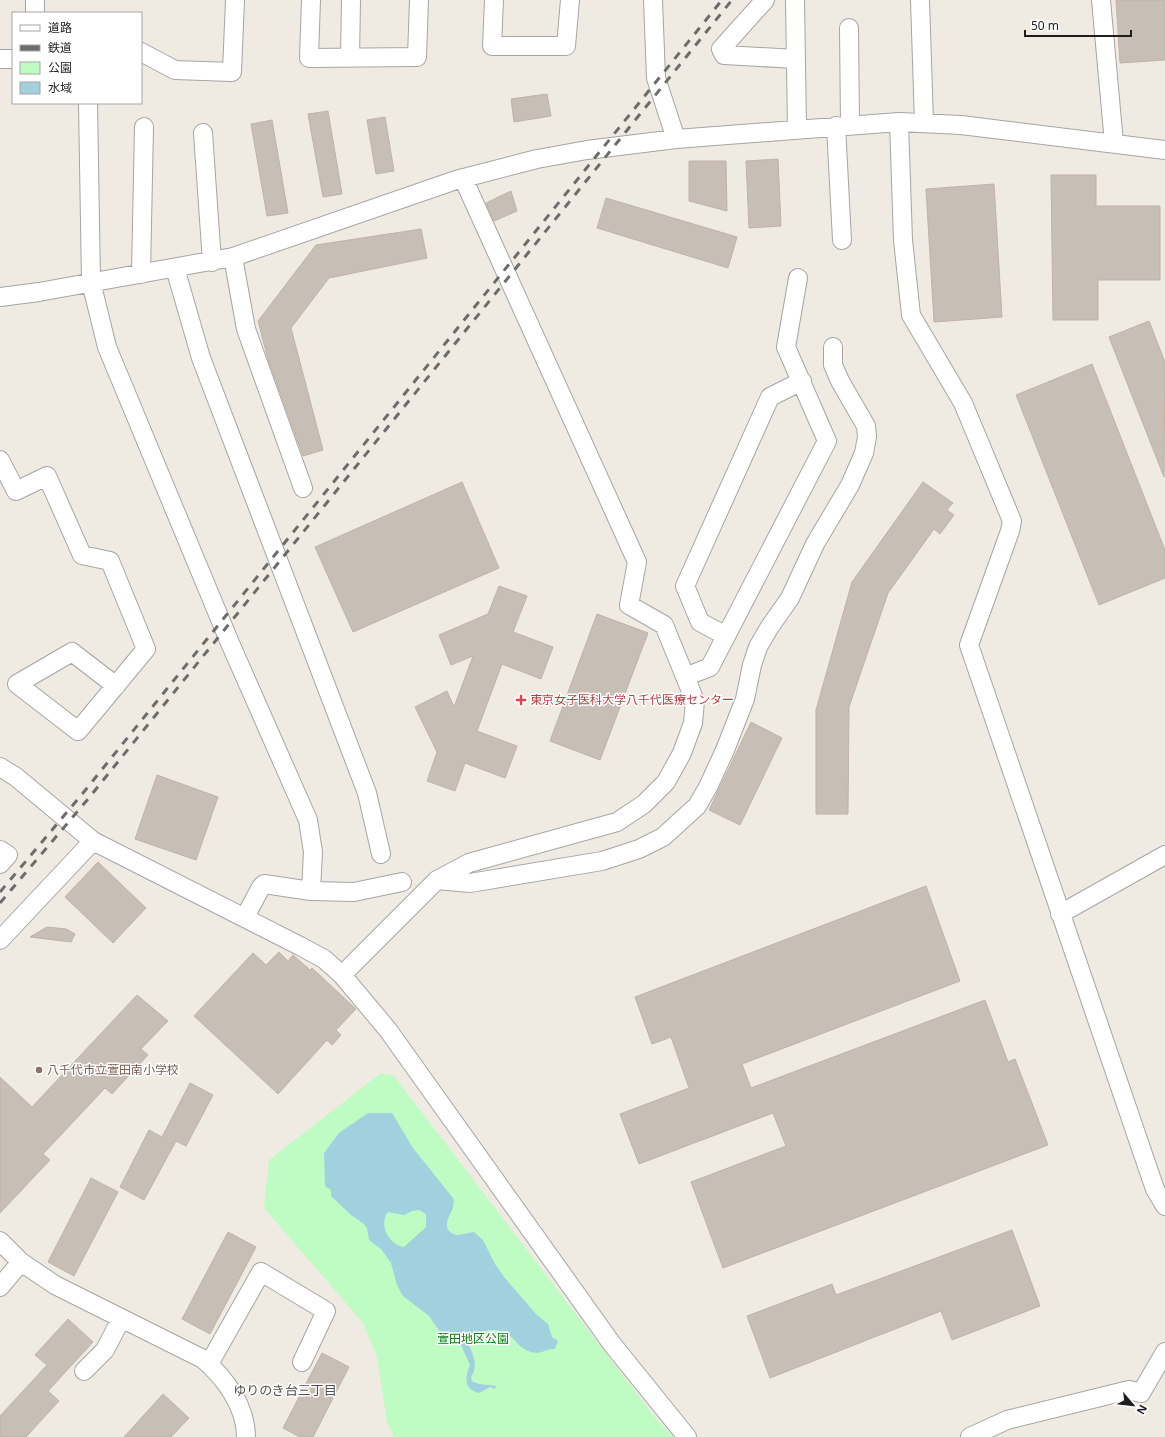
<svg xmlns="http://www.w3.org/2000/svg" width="1165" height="1437" font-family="'Noto Sans','Noto Sans JP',sans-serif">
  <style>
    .park { fill: #befcc3 }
    .water { fill: #a1d0df; fill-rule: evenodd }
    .building { fill: #c7beb6; stroke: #c1b2a5 }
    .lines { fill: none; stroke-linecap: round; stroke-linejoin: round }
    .minor-casing { stroke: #a5a5a5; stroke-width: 20 }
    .minor { stroke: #fff; stroke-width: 18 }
    .rail { stroke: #6c6c6c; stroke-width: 3; stroke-dasharray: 8 8; stroke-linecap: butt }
    .health-dot { fill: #e0444e; stroke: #fff; stroke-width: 1.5 }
    .education-dot { fill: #8d6e63; stroke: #fff; stroke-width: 1.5 }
    .labels { text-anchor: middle; stroke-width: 3; stroke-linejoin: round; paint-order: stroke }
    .health-label { font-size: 12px; fill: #be3a42; stroke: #fff; text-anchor: start }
    .education-label { font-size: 12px; fill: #785e54; stroke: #fff; text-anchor: start }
    .park-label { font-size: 12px; fill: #078012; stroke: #fff }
    .neighbourhood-label { font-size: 13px; fill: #515151; stroke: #fff }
  </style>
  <rect width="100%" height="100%" fill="#efebe3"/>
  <path class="park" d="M381,1073L394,1076L657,1420L674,1437H394L387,1423L377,1357L363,1323L264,1208L269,1160Z"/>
  <path class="water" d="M368,1113H392L413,1148L453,1198C457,1211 443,1217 448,1230C456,1239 463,1233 474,1232L483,1240L495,1264L504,1277L536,1314L548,1324L552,1337L558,1341L555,1349C547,1348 540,1355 531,1352C520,1350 516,1339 507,1334C494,1325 478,1333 467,1339C471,1353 480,1363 471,1377L472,1381C479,1386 488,1384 496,1386L495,1389L490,1387L479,1393C463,1389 465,1377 470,1365L460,1343L452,1344L447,1342L429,1316L403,1296L397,1285L391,1263L381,1249L369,1240L367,1228L364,1224L351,1215L331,1196V1190L325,1186L324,1153L339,1133ZM419,1210L426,1214V1227L404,1247C389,1245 378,1224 388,1212L404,1215L412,1211Z"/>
  <path class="building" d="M1116,0H1165V60L1120,63Z
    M547,94L551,116L514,122L511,99Z
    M328,111L342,194L323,197L308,114Z
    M385,117L394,171L376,174L367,120Z
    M272,120L288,213L267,216L251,124Z
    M778,159L781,226L749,228L746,161Z
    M689,161H726L727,211L689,201Z
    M1051,175H1096V206H1160V280H1098V320H1053Z
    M994,184L1002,317L934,322L926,189Z
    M511,191L517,211L494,221L486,203Z
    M606,198L737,237L728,268L597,228Z
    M421,229L427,258L329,278L291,328L323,450L303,456L268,359L258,321L316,245Z
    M1149,321L1165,362L1164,477L1109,337Z
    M1092,364L1165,550V578L1099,605L1016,395Z
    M462,482L499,568L353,632L315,547Z
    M923,482L953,503L947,510L954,515L940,534L934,529L888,593L849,707L848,814H816V710L852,582Z
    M499,586L527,596L513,632L553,647L541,679L502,664L477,731L517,746L505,778L465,763L455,791L427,781L437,752L415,707L447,691L454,707L473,656L451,665L439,635L488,614Z
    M597,614L648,633L600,760L550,741Z
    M751,722L782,738L740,825L709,810Z
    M157,775L218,797L196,860L135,839Z
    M98,862L146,908L113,943L65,897Z
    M926,886L960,981L742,1064L751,1088L985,1000L1008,1062L1015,1059L1048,1145L723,1268L691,1182L786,1146L773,1113L639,1164L620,1114L689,1088L671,1037L652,1044L635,997Z
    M47,927L66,929L75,934L71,942L30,937Z
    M279,952L288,961L293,955L310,970L312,968L356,1009L336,1030L341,1035L332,1045L327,1040L278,1094L194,1016L253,953L266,965Z
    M137,995L168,1021L141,1049L148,1055L112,1094L105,1088L43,1154L50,1160L0,1213V1077L32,1107Z
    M190,1083L213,1095L186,1146L176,1141L144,1200L120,1187L149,1130L162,1137Z
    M91,1178L118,1192L74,1276L48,1262Z
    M1012,1230L1040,1306L952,1340L941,1311L770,1378L747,1316L832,1284L836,1295Z
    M228,1232L256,1247L210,1334L182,1319Z
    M68,1319L93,1342L48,1391L59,1401L26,1437H0V1416L47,1365L35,1355Z
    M322,1353L349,1367L313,1437H300L283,1428Z
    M163,1394L189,1418L171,1437H124Z"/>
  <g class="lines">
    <g class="minor-casing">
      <path id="minor" d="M311,0L309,58L417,57L419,0
        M494,0L492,46H566L570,0
        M653,0L656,78L676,139
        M765,0L721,49L724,55L796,59
        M795,0L797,129
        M920,0L924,123
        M1101,0L1114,143
        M35,13V0
        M849,28L850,125
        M141,52L175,70L232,72L235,0
        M350,58L351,0
        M0,59H13
        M88,103L91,282L107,347L230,643L308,820L313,852L311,891
        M899,122L903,240L911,315L963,403L1012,521L1010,531L969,645L1145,1160L1155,1189L1165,1206
        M836,126L842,240
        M203,133L212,262
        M233,257L246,329L303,488
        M175,268L201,358L367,793L381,854
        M141,274L144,127
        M0,297L39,292L233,257L456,180L537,159L587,150L676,139L899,122L961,125L1165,150
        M0,460L16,491L47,476L82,555L110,561L146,649L78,731L17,684L72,652L116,686
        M726,636L700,622L685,586L770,397L802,381
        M685,677L710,667L827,441L786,347L798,278
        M0,767L16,777L93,841L300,946L324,959L342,975L388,1030L612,1344L687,1437
        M0,850L8,855L0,864
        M437,880L470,883L602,861L639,849L663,837L697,806L708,787L725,750L745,699L752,665L758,647L769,628L790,598L815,544L850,485L864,453L867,437L866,426L840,381L833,365V347
        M1060,914L1165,855
        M245,917L261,887L264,884L311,891L354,892L402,882
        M0,940L93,841
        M342,975L437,880L469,863L617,822L644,804L666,782L682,753L693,723L695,701L664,625L629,605L637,562L463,178
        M0,1241L21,1262L55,1285L203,1359C225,1378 246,1406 246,1437
        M0,1287L21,1262
        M209,1364L261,1272L326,1311L302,1362
        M84,1371L105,1350L121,1319
        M970,1437L1007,1420L1129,1390L1141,1393L1165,1352"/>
    </g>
    <use href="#minor" class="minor"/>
    <path class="rail" d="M0,892L83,793L722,0
      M0,903L88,799L732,0"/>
  </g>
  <path class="health-dot" d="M519 694h4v4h4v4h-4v4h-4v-4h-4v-4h4z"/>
  <circle class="education-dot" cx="39" cy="1070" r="4"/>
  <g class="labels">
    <g class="health-label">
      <text x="530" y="704">東京女子医科大学八千代医療センター</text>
    </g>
    <g class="education-label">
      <text x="47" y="1074">八千代市立萱田南小学校</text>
    </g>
    <g class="park-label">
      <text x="473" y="1343">萱田地区公園</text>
    </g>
    <g class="neighbourhood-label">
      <text x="285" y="1395">ゆりのき台三丁目</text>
    </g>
  </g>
  <rect x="12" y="12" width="130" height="92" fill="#ffffff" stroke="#a5a5a5"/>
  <rect x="20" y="25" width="20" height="6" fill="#ffffff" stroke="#a5a5a5"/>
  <text x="48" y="32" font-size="12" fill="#1e1e1e">道路</text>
  <rect x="20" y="45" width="20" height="6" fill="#6c6c6c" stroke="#a5a5a5"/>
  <text x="48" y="52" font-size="12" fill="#1e1e1e">鉄道</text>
  <rect x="20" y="62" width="20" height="12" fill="#befcc3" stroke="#a5a5a5"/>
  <text x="48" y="72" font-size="12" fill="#1e1e1e">公園</text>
  <rect x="20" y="82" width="20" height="12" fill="#a1d0df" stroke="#a5a5a5"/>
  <text x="48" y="92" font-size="12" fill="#1e1e1e">水域</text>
  <g transform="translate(1133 1405) rotate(118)" stroke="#ffffff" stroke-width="3" paint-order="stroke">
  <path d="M0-3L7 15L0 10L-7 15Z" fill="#1e1e1e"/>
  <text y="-6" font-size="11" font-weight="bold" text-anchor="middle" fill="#1e1e1e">N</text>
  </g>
  <path d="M1025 30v6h106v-6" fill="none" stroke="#1e1e1e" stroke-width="2"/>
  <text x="1031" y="30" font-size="12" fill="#1e1e1e" stroke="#ffffff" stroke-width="3" paint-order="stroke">50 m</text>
</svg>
